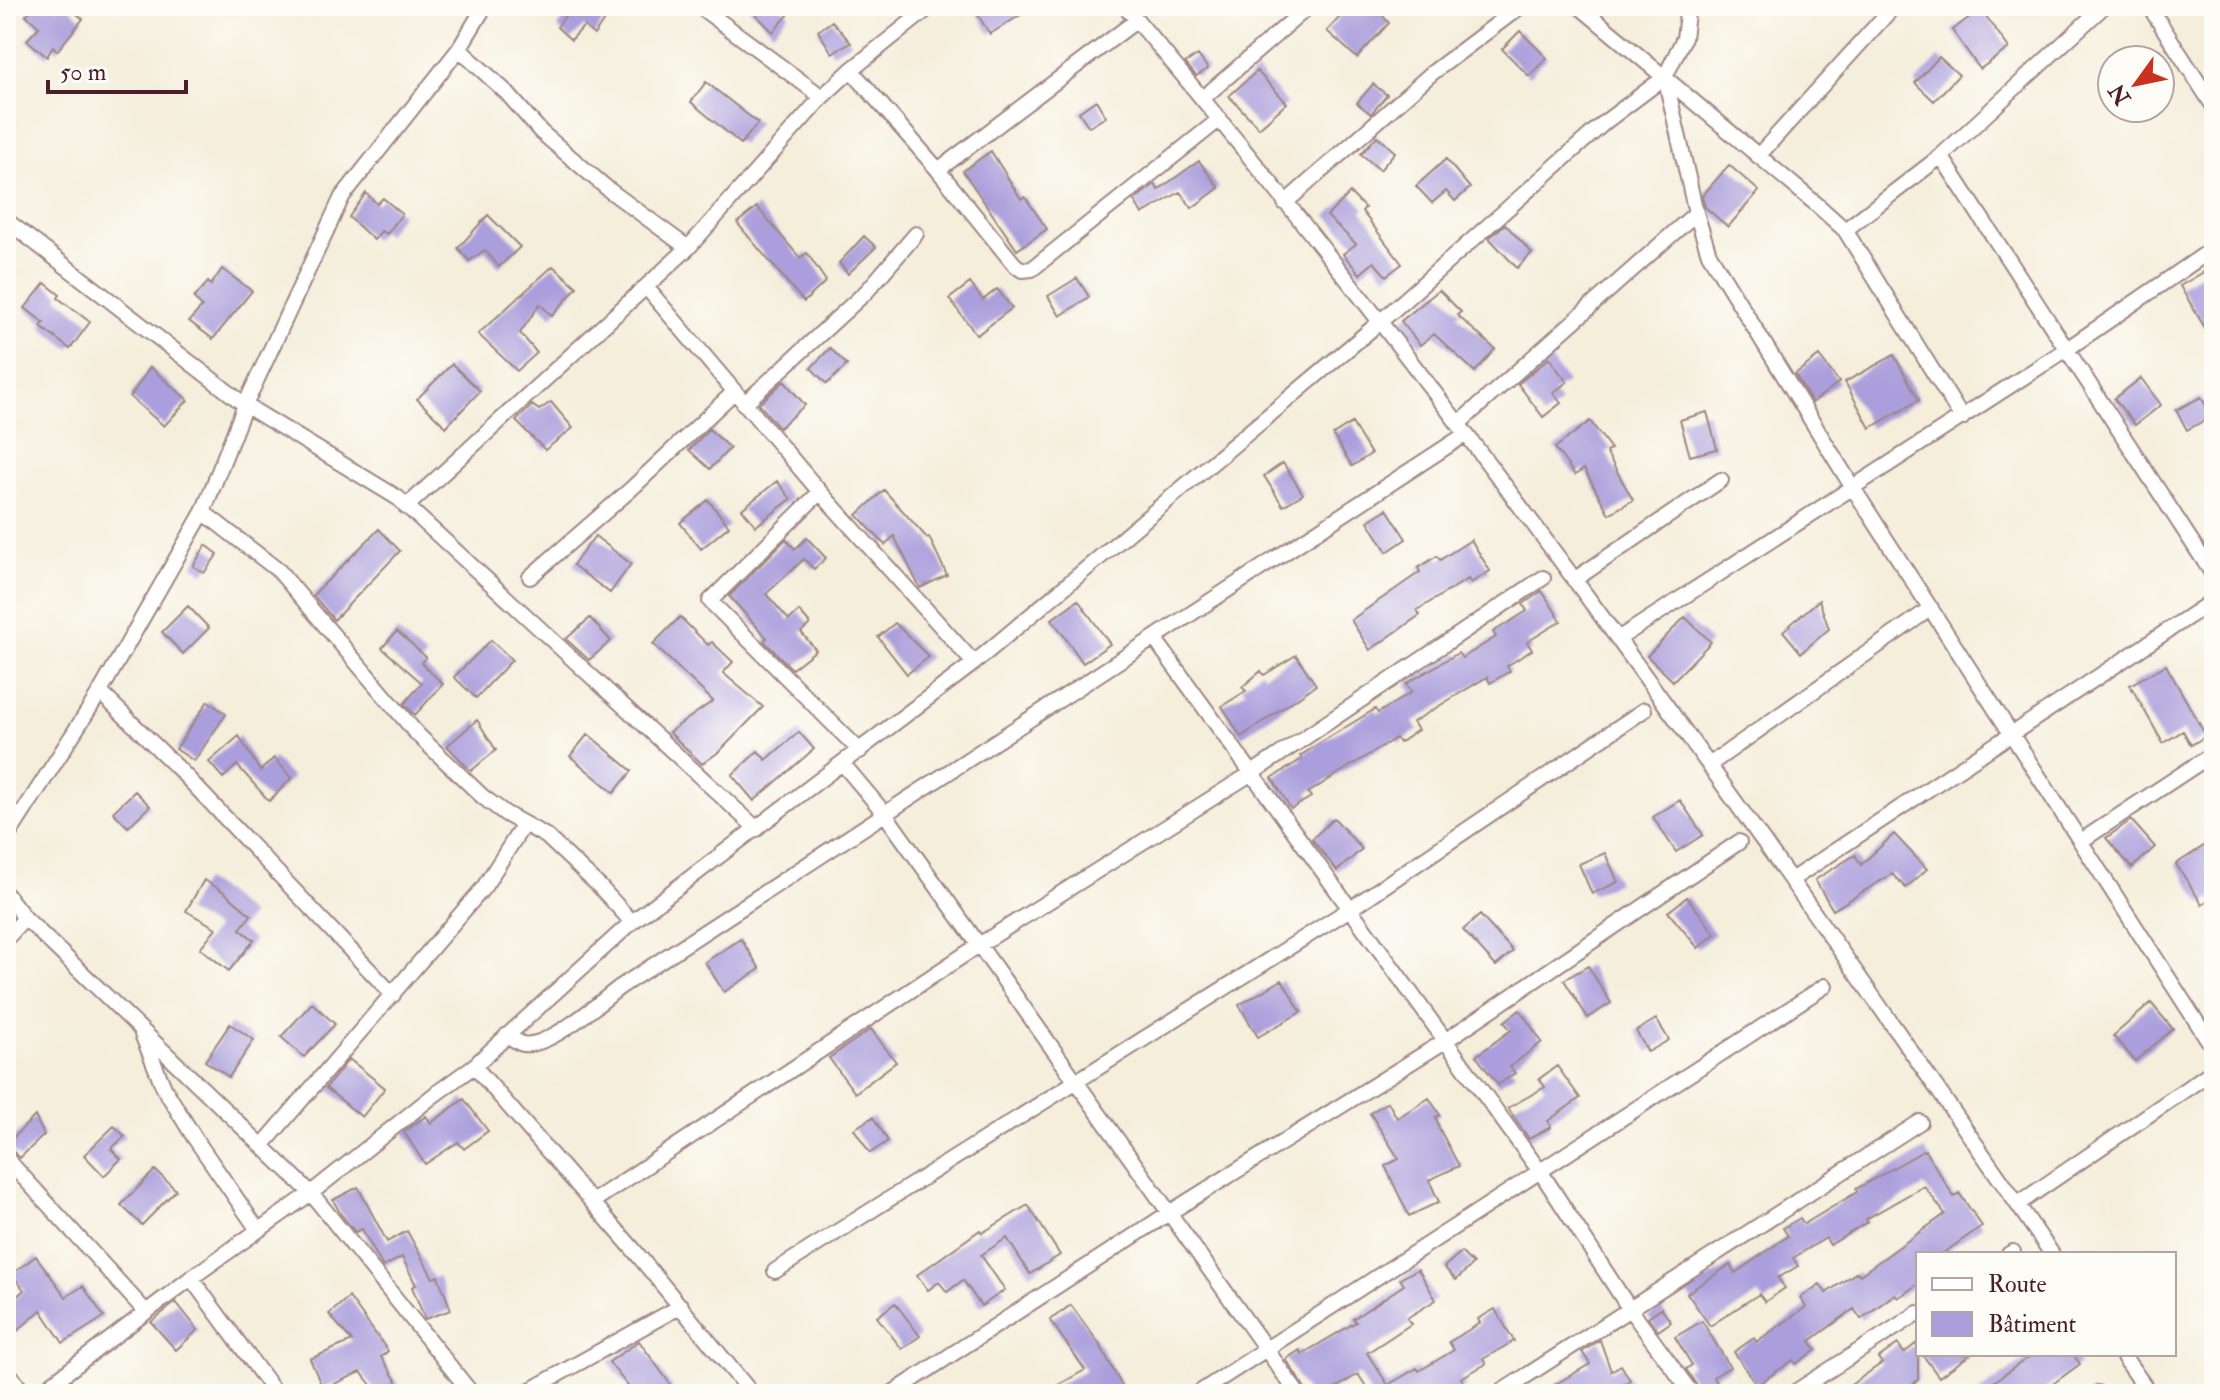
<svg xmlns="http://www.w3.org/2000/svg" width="2220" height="1400" font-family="'IM FELL Double Pica',serif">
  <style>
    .building { fill: #aa9edc }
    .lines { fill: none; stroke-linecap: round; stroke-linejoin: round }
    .minor-casing { stroke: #9f8683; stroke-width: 18 }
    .minor { stroke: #fff; stroke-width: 14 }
  </style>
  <rect width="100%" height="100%" fill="#fdfcf7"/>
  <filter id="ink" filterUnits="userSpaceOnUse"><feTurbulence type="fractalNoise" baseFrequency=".0125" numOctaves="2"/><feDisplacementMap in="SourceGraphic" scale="16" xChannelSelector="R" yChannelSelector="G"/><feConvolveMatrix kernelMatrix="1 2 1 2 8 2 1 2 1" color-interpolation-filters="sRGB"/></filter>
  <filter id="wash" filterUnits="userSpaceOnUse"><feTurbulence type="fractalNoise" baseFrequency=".006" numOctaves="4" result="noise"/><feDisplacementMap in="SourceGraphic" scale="32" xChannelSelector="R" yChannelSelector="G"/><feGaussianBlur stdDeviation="1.8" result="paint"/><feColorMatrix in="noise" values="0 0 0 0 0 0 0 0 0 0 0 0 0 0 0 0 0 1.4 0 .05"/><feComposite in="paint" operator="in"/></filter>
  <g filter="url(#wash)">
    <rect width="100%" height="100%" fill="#f4eedb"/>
    <g id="blocks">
      <path class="building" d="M35,6H67L83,19L57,51L53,46L47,57L27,40L39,27L26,15Z
        M572,6H613L594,35L584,26L571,40L557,27Z
        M747,6H780L789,14L773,32Z
        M972,6H1035L990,34Z
        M1350,6H1374L1389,23L1357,58L1327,31Z
        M1981,9L2009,48L1980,69L1952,30Z
        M832,21L851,43L832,53L818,31Z
        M1520,31L1547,58L1529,76L1502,49Z
        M1198,55L1208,69L1196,76L1185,63Z
        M1939,57L1959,75L1934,101L1915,83Z
        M1257,71L1287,103L1259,128L1229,96Z
        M706,82L758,123L741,144L691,102Z
        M1373,84L1387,95L1371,114L1357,103Z
        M1096,100L1106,117L1089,127L1079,112Z
        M1377,136L1395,152L1380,170L1361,154Z
        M991,151L1021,199L1025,197L1047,229L1017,250L963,171Z
        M1446,159L1470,188L1455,201L1446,191L1432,203L1416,186Z
        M1199,161L1219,188L1192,208L1180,192L1142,214L1134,200L1155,184L1158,190Z
        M1729,165L1759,191L1728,227L1705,207L1702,196Z
        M366,193L377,204L383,198L402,214L387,234L381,231L374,240L349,217Z
        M1350,193L1365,208L1362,211L1402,264L1386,276L1374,262L1360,274L1343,254L1356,244L1327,216Z
        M757,207L800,258L807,253L826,281L804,302L737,223Z
        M488,215L520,247L499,267L485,250L469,261L458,248Z
        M1505,224L1532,253L1517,268L1489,238Z
        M864,236L876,247L848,274L839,263Z
        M553,266L577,287L552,316L540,304L520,333L537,353L517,371L478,334Z
        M2214,266V343L2180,286Z
        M222,269L252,291L213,339L189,321L202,307L194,298L208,282L211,285Z
        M1077,278L1089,297L1060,316L1048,296Z
        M45,283L60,295L58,298L90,322L70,349L41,327L44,323L25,308Z
        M970,283L983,300L997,289L1012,308L977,335L949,299Z
        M1439,290L1461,312L1457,315L1495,349L1475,372L1434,334L1420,345L1401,321Z
        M830,348L847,365L827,384L811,368Z
        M1894,355L1919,400L1870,428L1845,382Z
        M1819,356L1839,382L1812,403L1795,374Z
        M1549,358L1567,382L1553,393L1561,403L1543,417L1518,384Z
        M452,364L480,391L446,427L417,399Z
        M150,367L188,400L164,426L130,397Z
        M2141,378L2161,405L2135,425L2114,399Z
        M784,381L805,405L779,428L759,404Z
        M2201,397L2212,416L2187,430L2176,410Z
        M551,402L573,428L545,450L516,421L532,405L539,410Z
        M1707,412L1717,449L1690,456L1680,420Z
        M1590,421L1611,449L1606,452L1633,500L1609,514L1584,469L1575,475L1555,448Z
        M1352,423L1371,454L1352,466L1333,435Z
        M709,429L730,448L710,469L689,450Z
        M1283,463L1303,494L1283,506L1264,476Z
        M777,481L791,499L756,526L742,509Z
        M884,490L927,538L929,537L947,575L920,588L894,536L885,545L857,515Z
        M708,500L729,526L701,549L680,523Z
        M1387,509L1406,539L1387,552L1368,521Z
        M379,529L400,551L334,620L313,595Z
        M595,536L631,564L610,593L573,565Z
        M807,538L826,558L814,569L804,559L766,594L789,620L799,611L810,624L801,632L816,650L792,669L764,641L767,638L729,596L786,539L795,549Z
        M1471,540L1490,571L1471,583L1468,579L1417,610L1420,615L1370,650L1351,620L1420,572L1418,568L1437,556L1440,560Z
        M206,545L218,554L204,573L193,566Z
        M1542,591L1561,621L1527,642L1532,650L1507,666L1510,671L1490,683L1487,677L1457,695L1413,722L1418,730L1399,743L1396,738L1344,770L1308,793L1311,797L1291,809L1272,778L1302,759L1300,756L1320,743L1375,709L1378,713L1412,692L1406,684L1458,653L1462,658L1496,637L1493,632L1527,611L1523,604Z
        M1078,600L1110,644L1083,663L1052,619Z
        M1819,600L1829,629L1801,653L1783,631Z
        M188,606L209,628L183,654L162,632Z
        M680,617L708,645L712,642L733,662L723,673L763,707L720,751L702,764L669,732L713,701L653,644Z
        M1685,617L1711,642L1673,681L1647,656Z
        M590,618L611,641L589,660L566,639Z
        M895,623L929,657L907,674L878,637Z
        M397,631L426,657L421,663L443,684L415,715L404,704L422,683L382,648Z
        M491,640L512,660L476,698L454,677Z
        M1296,655L1316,685L1241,737L1222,706L1246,691L1242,687L1261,671L1264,675Z
        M2166,665L2206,736L2191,745L2183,731L2163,743L2130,685Z
        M208,701L226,714L194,761L176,749Z
        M477,720L496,750L471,771L447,746Z
        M799,732L814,749L754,801L732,775L758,751L766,760Z
        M588,734L632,771L614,793L570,756Z
        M239,736L260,771L274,758L292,778L269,801L237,765L223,778L209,762Z
        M135,791L150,806L128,827L113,812Z
        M1680,800L1703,835L1676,852L1653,817Z
        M1334,818L1362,849L1337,871L1312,839Z
        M2131,820L2155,847L2132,868L2106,838Z
        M1894,834L1927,869L1906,888L1892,874L1833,910L1815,880L1855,855L1861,865Z
        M2207,844L2214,855V897L2202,904L2176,864Z
        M1605,853L1618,882L1592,894L1579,864Z
        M204,880L224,892L251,915L240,929L254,940L229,971L200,948L216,928L186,911Z
        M1687,897L1715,934L1698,948L1668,912Z
        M1480,915L1513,951L1496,966L1463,930Z
        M741,939L760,969L724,992L705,962Z
        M1588,966L1611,1003L1588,1018L1564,980Z
        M1282,980L1301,1012L1258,1037L1239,1005Z
        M312,1003L335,1024L304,1057L281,1037Z
        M2151,1003L2173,1029L2135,1061L2113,1036Z
        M1520,1010L1542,1042L1510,1067L1515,1073L1498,1085L1476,1056L1511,1030L1504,1022Z
        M1656,1019L1669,1040L1648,1052L1636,1031Z
        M230,1024L254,1040L229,1077L205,1061Z
        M871,1029L896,1062L855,1093L829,1058Z
        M349,1059L385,1088L362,1117L326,1088Z
        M1557,1066L1580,1098L1548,1121L1551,1127L1529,1139L1508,1108L1545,1087L1539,1079Z
        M1429,1098L1440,1115L1436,1117L1439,1128L1459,1166L1429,1180L1439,1202L1409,1216L1385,1166L1399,1159L1370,1113L1388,1102L1397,1118Z
        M464,1099L488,1131L464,1149L458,1142L425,1164L404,1132L426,1116L431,1123Z
        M35,1116L44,1135L20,1158L6,1145Z
        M873,1117L888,1141L870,1153L854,1129Z
        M114,1126L125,1136L111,1149L121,1159L104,1176L84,1155Z
        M1925,1150L1954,1197L1959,1193L1982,1226L1942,1254H1918V1284L1898,1298L1895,1294L1861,1319L1854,1309L1810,1341L1816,1350L1796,1364L1793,1360L1757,1385L1734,1352L1754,1338L1756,1342L1806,1307L1800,1298L1820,1284L1826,1293L1857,1272L1860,1275L1945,1214L1924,1186L1866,1219L1867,1222L1830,1245L1826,1238L1793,1258L1798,1266L1778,1278L1785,1288L1765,1302L1759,1294L1710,1326L1687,1293L1730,1265L1735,1273L1788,1236L1783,1228L1800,1218L1804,1224L1857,1192L1856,1189Z
        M155,1170L176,1190L142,1225L121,1205Z
        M358,1187L387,1242L407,1231L433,1278L438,1276L451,1310L425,1319L412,1287L416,1285L402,1257L383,1267L362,1229L355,1232L340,1213L333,1200Z
        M1028,1205L1060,1255L1030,1274L1007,1238L981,1255L1005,1290L981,1306L963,1280L947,1292L939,1282L928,1290L917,1275L980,1230L982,1233Z
        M1461,1252L1473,1264L1456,1280L1444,1267Z
        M36,1256L66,1297L83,1286L104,1317L63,1343L41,1310L6,1341V1306L24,1290L12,1274Z
        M1418,1269L1436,1300L1407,1318L1411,1324L1367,1353L1388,1385L1417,1368L1419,1371L1454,1350L1449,1342L1480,1323L1478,1319L1495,1309L1514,1341L1483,1359L1486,1364L1461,1378L1466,1387L1453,1394H1371L1358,1374L1326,1394H1308L1286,1359L1300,1350L1302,1354L1356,1322L1353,1319L1404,1285L1400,1279Z
        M349,1297L388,1351L381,1357L405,1394H378L361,1372L323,1389L310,1359L352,1341L329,1314Z
        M176,1302L198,1330L176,1350L151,1322Z
        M895,1303L920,1336L902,1349L877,1317Z
        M1071,1305L1100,1345L1123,1388L1112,1394H1042L1085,1370L1050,1320Z
        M1661,1308L1671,1322L1658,1331L1648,1317Z
        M1702,1321L1730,1367L1713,1377L1725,1394H1702L1686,1369L1692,1365L1675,1337Z
        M1600,1340L1611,1371L1621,1365L1630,1380L1606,1394H1539L1590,1364L1582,1352Z
        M639,1341L673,1388L665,1394H634L609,1362Z
        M1918,1342V1380L1898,1394H1838L1882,1363L1878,1358L1898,1344L1904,1353Z
        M1922,1354H1971L1939,1377Z
        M2033,1354H2073L2080,1364L2039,1394H1977Z"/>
    </g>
  </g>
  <g filter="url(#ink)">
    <use href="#blocks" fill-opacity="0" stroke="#9f8683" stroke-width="2"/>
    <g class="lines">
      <g class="minor-casing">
        <path id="minor" d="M699,6L822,97
          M1125,6C1460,402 1757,829 2052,1254
          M1579,6L1815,203L1845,230L1962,418
          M1688,6L1684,38L1665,77L1696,213L1709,254L1853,488L2214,1049
          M2104,6L1941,156L2214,576
          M2149,6L2214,107
          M459,49L506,92L541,132L609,190L688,248
          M851,70L931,6
          M1203,98L1309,6
          M1758,156L1894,6
          M938,170L1137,20
          M1285,203L1432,73L1521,6
          M6,220L245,405L398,498L757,829
          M1845,230L1941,156
          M646,287L820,492L974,663
          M744,404L867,291L916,234
          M1458,424L1696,213
          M820,492L710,601L860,751
          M406,507L688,248L822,97L851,70L938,170L1014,264L1022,270L1032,269L1220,119
          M203,512L279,571L417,734L483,797L506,814L546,836L600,887L632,922
          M530,577L630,490L734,392
          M1574,580L1721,480
          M1154,638L1544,1177L1629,1308L1692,1394
          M1618,639L2067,349L2214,248
          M100,692L177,767L393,995
          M843,764L885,814L979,945L1298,1394
          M1709,765L1931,608
          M6,839L100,692L203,512L245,405L342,197L459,49L485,6
          M2081,841L2214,753
          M1791,880L2214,600
          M6,894L25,918L311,1193L472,1394
          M6,939L25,918
          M142,1034L164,1088L194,1137L258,1230
          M507,1035C511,1037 518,1043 523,1044C548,1049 600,1002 620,987L1466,434
          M474,1066L633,1249L752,1394
          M262,1146L484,887L524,824
          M6,1158L146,1312
          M592,1202L979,945L1252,773L1543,578
          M2018,1204L2214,1070
          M2009,1254L2013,1252
          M775,1271L1350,909L1644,710
          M191,1278L276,1394
          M2122,1354L2150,1394
          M6,1369L24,1394
          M38,1394L191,1278L311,1193L434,1095L474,1066L632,922L974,663L1381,321L1605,122L1665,77
          M523,1394L681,1306
          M891,1394L1169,1213L1445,1041L1739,842
          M1197,1394L1825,986
          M1498,1394L1920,1122
          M1792,1394L1918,1313
          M2096,1394L2098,1393"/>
      </g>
      <use href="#minor" class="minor"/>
    </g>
  </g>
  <rect width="2220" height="1400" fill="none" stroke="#fdfcf7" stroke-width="32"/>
  <rect x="1916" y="1252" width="260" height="104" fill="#fdfcf7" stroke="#b5a4a5" stroke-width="2"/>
  <rect x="1932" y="1278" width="40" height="12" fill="#ffffff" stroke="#b5a4a5" stroke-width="2"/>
  <text x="1988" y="1292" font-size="24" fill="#4a1f2b">Route</text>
  <rect x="1932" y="1312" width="40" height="24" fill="#aa9edc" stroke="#b5a4a5" stroke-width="2"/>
  <text x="1988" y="1332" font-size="24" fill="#4a1f2b">Bâtiment</text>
  <g transform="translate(2136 84) rotate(237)"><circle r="38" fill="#fdfcf7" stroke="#b5a4a5" stroke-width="2"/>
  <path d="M0-6L14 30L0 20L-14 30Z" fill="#c8321e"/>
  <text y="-12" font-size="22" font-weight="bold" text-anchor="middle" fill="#4a1f2b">N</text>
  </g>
  <path d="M48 80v12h138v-12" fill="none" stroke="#4a1f2b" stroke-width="4"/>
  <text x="60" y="80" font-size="24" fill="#4a1f2b" stroke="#fdfcf7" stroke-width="6" paint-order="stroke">50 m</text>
</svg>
